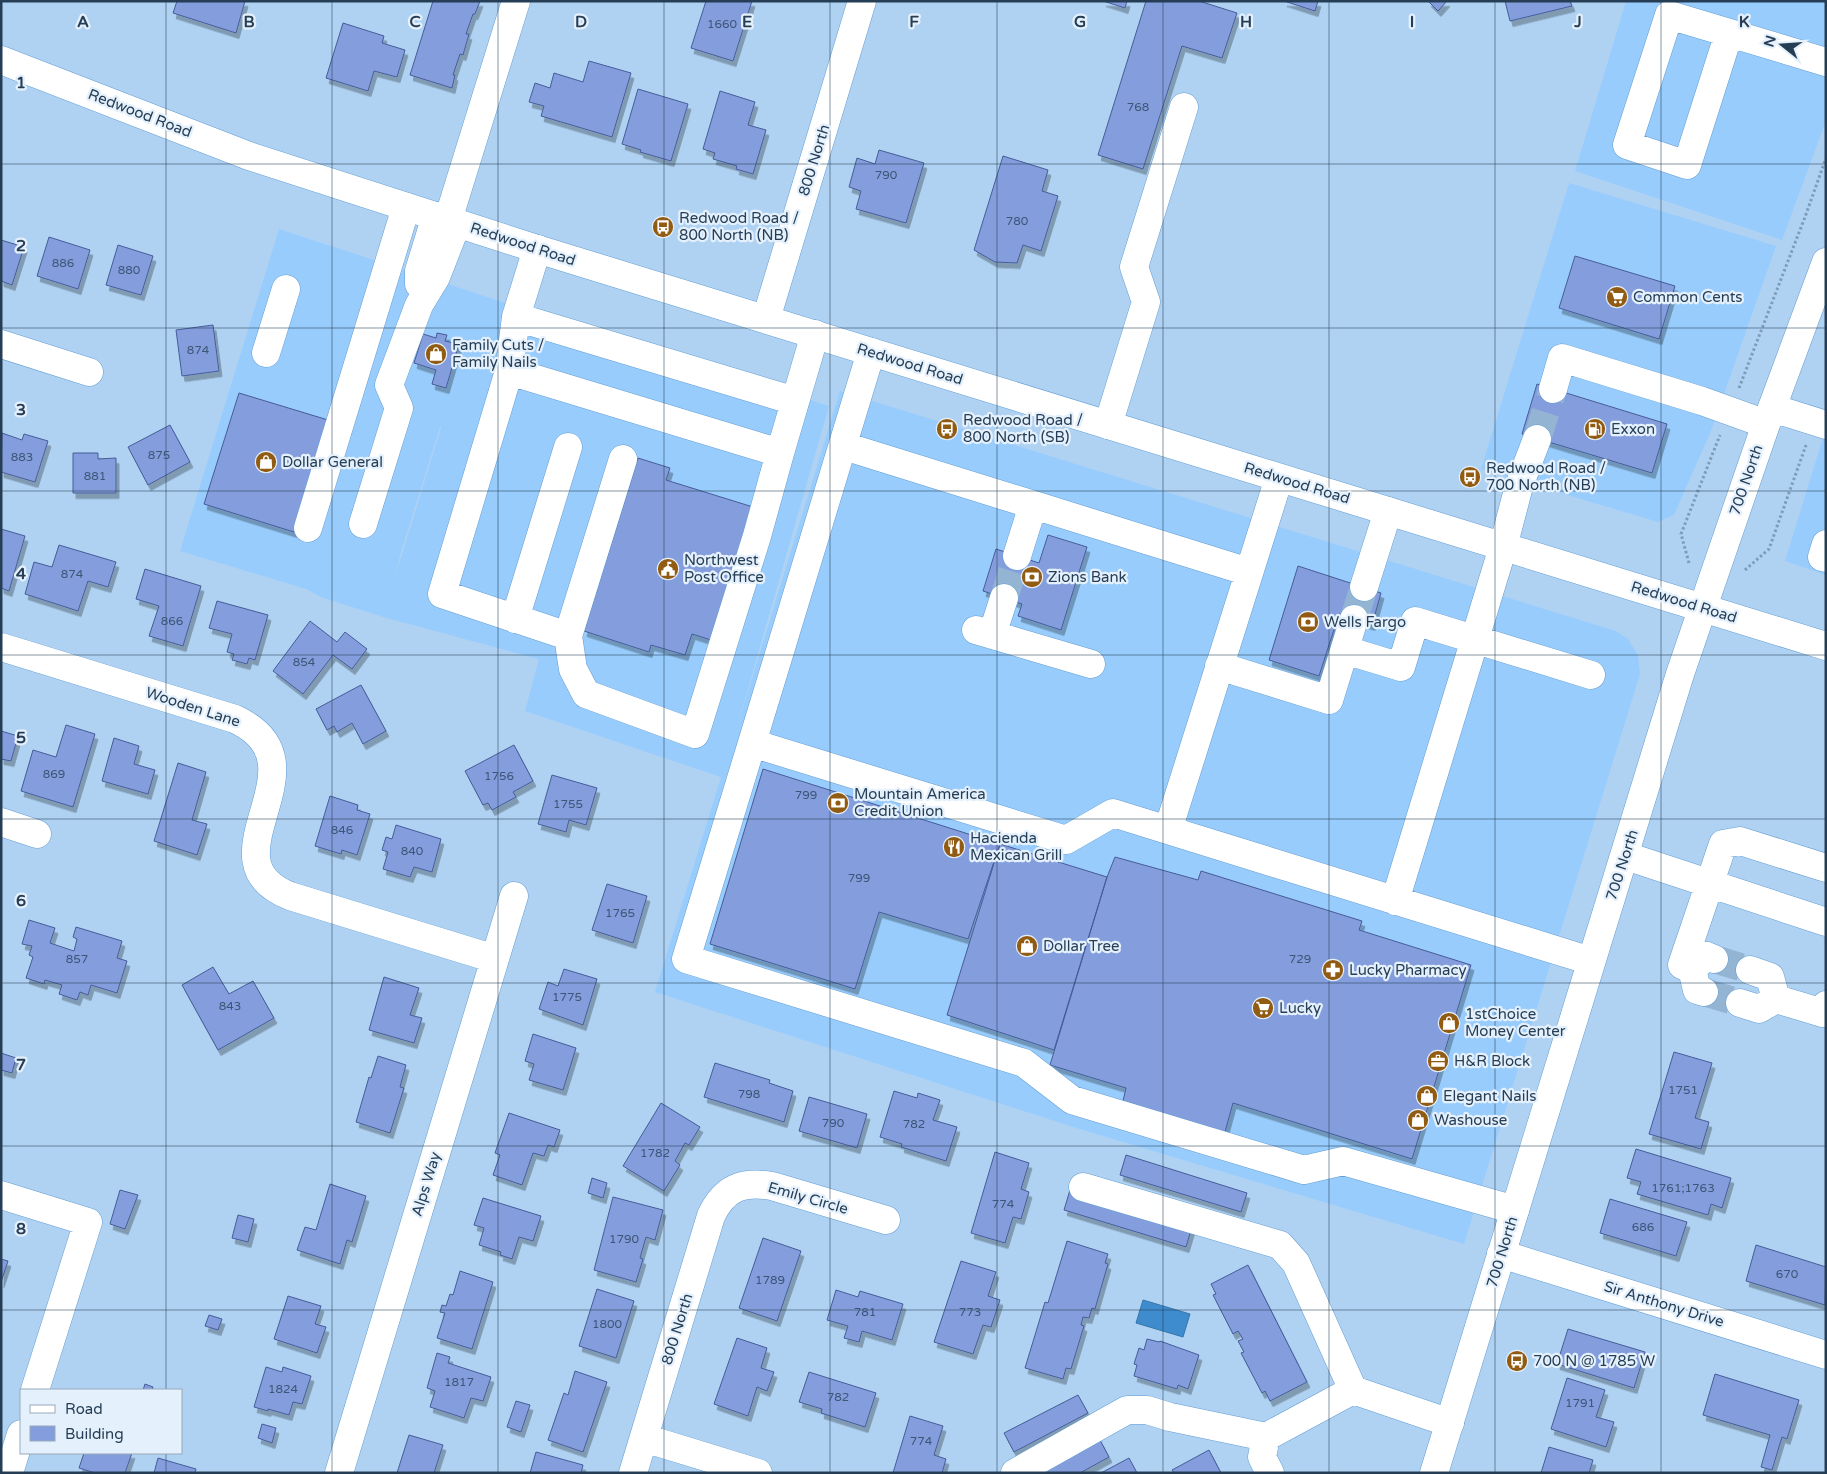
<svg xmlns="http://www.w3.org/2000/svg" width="1827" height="1474" font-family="'Varela Round',sans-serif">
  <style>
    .built { fill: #98ccfc; fill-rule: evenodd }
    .water { fill: #3e8cce; stroke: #3775aa }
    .building { fill: #839ddd; stroke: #465c97; filter: url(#shadow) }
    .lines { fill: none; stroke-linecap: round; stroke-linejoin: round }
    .minor-tunnel { stroke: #94b4d3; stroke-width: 28; stroke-dasharray: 28 14; stroke-linecap: butt }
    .minor-casing { stroke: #649ed3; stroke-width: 29 }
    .major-casing { stroke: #649ed3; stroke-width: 29 }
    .path { stroke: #7d9cb9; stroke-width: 3; stroke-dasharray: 2.5 2.5; stroke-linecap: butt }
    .minor { stroke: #fff; stroke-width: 28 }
    .major { stroke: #fff; stroke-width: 28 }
    .grid { fill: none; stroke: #263e55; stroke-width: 1; stroke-opacity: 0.55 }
    .labels { text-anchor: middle; stroke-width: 4.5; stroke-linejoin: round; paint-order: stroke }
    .number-label { font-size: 12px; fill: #3d5677 }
    .street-label { font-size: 15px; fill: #263e55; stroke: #e4f0fc }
    .poi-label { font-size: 15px; fill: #263e55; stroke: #e4f0fc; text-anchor: start }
    .grid-label { font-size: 16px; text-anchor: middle; font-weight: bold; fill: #263e55; stroke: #e4f0fc; stroke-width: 4.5; stroke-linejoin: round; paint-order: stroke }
  </style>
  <defs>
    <filter id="shadow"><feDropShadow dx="3" dy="5.5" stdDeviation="0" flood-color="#0004"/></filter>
  </defs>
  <rect width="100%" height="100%" fill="#afd2f3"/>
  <path class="built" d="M1626,1H1826V121L1782,240L1575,171Z
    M1569,183L1776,246L1711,431L1674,515L1658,522L1481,469Z
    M279,229L481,295L829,406L735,734L840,391L1606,628L1616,631L1628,639L1638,655L1640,674L1464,1244L1073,1127L655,992L721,777L525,711L539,659L383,617L321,597L306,589L180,551ZM440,427L441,428L395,577L401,552Z
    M1826,428V575L1785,561Z"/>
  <path class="water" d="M1143,1300L1190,1314L1183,1337L1136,1323Z"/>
  <path class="building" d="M177,1H245L236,33L173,13Z
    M433,1H480L475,14H473L466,34H469L463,55L460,54L453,75H455L452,88L410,75Z
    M706,1H752L733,61L691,48Z
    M1103,1H1127L1125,8Z
    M1146,1H1199L1237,13L1222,58L1182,46L1143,169L1098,155Z
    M1284,1H1318L1315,11Z
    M1428,1H1447L1438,11Z
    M1505,1H1570L1572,6L1510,21Z
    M343,23L384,36L382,43L405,50L397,77L374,71L368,91L326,78Z
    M589,61L631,73L612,137L541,116L544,106L529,102L535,83L550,88L554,73L583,82Z
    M638,89L688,104L671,161L640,152L641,150L622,144Z
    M720,91L755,102L748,125L766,130L753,174L736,169L737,166L713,159L715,153L703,149Z
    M879,150L924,163L906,223L856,209L861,191L849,187L857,158L875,164Z
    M1003,156L1048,170L1042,191L1058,196L1041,251L1023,245L1017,263L995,262L974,250Z
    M49,237L90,250L78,289L37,276Z
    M1,240L24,247L12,285L1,281Z
    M118,245L153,256L141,295L106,285Z
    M1575,256L1675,286L1659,339L1559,308Z
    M213,325L219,371L182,376L176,330Z
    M437,333L447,335L445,341L459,344L446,388L432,384L436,370L414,363L423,334L436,338Z
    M1537,384L1667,424L1652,473L1522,434Z
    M239,393L328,420L294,532L204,504Z
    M170,425L190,462L148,485L128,447Z
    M2,433L22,440L24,434L48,441L35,482L1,472Z
    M73,453H98V459L116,458V493H73Z
    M638,458L670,468L666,480L753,507L711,640L692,634L685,655L651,645L649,652L584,631Z
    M1,529L25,536L9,591L1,588Z
    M1048,535L1087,547L1061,630L1018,616L1022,604L983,591L996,549L1039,563Z
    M59,545L116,562L108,587L88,581L78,611L25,594L34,562L52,567Z
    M1298,566L1381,593L1372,625L1339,614L1319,676L1269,660Z
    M145,569L201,586L183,646L149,636L159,606L136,599Z
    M217,601L268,615L255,660L249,658L247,664L232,660L234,654L227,652L232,634L209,628Z
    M310,621L337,642L345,632L367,649L352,669L333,655L303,694L273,671Z
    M361,685L386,731L363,744L352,723L337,732L334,726L327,730L316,709Z
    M66,725L95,734L73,807L21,791L33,750L56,757Z
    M1,731L18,736L11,761L1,759Z
    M114,738L139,746L134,764L155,770L148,794L102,781Z
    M514,745L533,781L513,792L516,797L492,810L488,803L483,805L465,771Z
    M178,763L206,772L192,820L207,824L197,855L154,841Z
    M763,769L1000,844L968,939L879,912L855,989L710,944Z
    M552,775L597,788L586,825L569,820L566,832L538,824Z
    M330,796L358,805L357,810L370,814L357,855L342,850L341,854L315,846Z
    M396,825L441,839L432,872L414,867L410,877L383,869L388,852L382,850L386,837L392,839Z
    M1000,844L1107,877L1054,1050L947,1015Z
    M1115,857L1198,880L1201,871L1362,921L1359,930L1471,965L1412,1159L1233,1103L1225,1132L1123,1101L1126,1088L1050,1065L1107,877Z
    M607,884L647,896L633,943L592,930Z
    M29,920L55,928L50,943L74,951L77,939L73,937L76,927L122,941L117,958L127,961L117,993L91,985L88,995L80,992L77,1000L59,994L62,985L45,980L44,984L26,978L33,957L29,955L32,946L22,944Z
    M213,967L229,994L253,981L274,1018L218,1050L182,985Z
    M564,969L597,979L583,1025L539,1009L548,982L558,986Z
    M384,977L419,988L410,1015L422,1018L414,1043L369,1030Z
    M533,1034L576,1048L563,1090L529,1080L534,1064L525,1061Z
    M1674,1052L1712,1063L1695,1118L1709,1122L1701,1149L1649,1134Z
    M1,1053L16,1058L12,1073L1,1070Z
    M378,1056L406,1065L400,1087L404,1088L390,1133L356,1122L369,1077L371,1078Z
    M715,1063L770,1080L769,1083L793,1091L784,1122L704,1097Z
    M894,1091L917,1098L918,1093L940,1100L933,1120L957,1127L946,1161L901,1147L902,1144L880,1137Z
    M809,1097L867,1114L857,1148L799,1131Z
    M661,1103L700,1127L689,1145L685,1143L675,1161L680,1165L664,1191L623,1166Z
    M509,1113L560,1130L554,1147L548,1145L544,1156L533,1153L522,1185L493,1175L500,1155L495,1153Z
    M1636,1149L1731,1178L1722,1208L1711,1204L1708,1215L1637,1194L1641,1182L1627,1178Z
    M995,1152L1029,1163L1021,1189L1029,1192L1021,1219L1013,1217L1005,1243L971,1233Z
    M1126,1155L1247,1193L1241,1212L1120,1175Z
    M592,1178L607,1183L603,1198L588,1193Z
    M330,1184L366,1196L352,1242L347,1240L340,1264L297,1250L305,1227L316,1230Z
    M120,1190L138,1195L125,1229L110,1224Z
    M1070,1190L1192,1227L1186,1247L1064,1210Z
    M613,1197L663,1210L655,1240L646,1237L640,1258L643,1259L636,1282L594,1270Z
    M483,1198L541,1216L533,1241L519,1237L512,1259L500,1255L501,1252L479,1245L484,1228L474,1225Z
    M1610,1199L1687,1222L1676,1256L1600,1233Z
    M238,1215L254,1219L248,1242L232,1238Z
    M763,1238L801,1251L777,1321L739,1308Z
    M1067,1241L1108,1254L1105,1263L1108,1264L1095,1309L1092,1308L1089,1318L1083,1317L1081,1325L1084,1326L1071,1369L1066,1368L1063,1379L1025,1368L1045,1302L1048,1303Z
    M1756,1245L1826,1267L1825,1305L1746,1281Z
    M1,1259L8,1261L1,1282Z
    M961,1261L996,1272L988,1296L1000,1300L991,1327L983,1325L973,1354L934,1342Z
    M1248,1265L1307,1382L1270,1401L1265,1391L1262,1393L1241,1353L1244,1352L1238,1341L1243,1339L1238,1331L1233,1334L1213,1295L1216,1294L1211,1284Z
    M460,1271L493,1282L472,1349L437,1338L445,1313L440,1312L442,1305L446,1306L450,1294L453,1295Z
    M597,1289L634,1301L616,1358L579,1346Z
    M836,1290L858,1297L860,1291L903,1304L892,1340L862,1331L859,1342L844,1338L848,1326L827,1320Z
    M288,1296L321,1306L315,1324L326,1327L317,1353L274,1339Z
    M209,1315L222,1319L218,1330L205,1326Z
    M1568,1329L1645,1352L1634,1388L1557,1364Z
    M737,1338L767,1348L761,1368L774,1372L767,1391L757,1387L748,1416L714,1404Z
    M1147,1339L1159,1342L1160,1341L1199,1355L1188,1389L1178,1385L1177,1389L1134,1376L1137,1365L1134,1364L1139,1348L1144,1350Z
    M437,1353L450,1357L448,1363L491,1377L483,1401L471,1398L464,1418L430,1407L435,1391L427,1388Z
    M266,1367L282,1372L283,1367L311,1376L302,1404L293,1402L289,1415L268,1409V1411L254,1407Z
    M575,1371L607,1382L583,1452L548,1440L564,1393L568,1395Z
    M809,1372L876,1393L865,1427L821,1413L822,1409L799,1402Z
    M1715,1374L1799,1400L1787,1439L1782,1437L1772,1470L1761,1467L1770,1435L1703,1415Z
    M1567,1378L1605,1390L1596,1417L1614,1422L1606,1447L1551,1429Z
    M145,1384L153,1387L152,1390H143Z
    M1078,1395L1088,1413L1014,1452L1004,1433Z
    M516,1401L530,1405L521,1432L507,1427Z
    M910,1416L943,1426L934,1455L946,1459L942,1473H893Z
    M262,1424L276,1428L272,1443L258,1438Z
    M409,1435L443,1445L434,1473H397Z
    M1100,1440L1109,1457L1080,1473H1037Z
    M1549,1447L1593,1460L1589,1473H1541Z
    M1209,1450L1221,1473H1174L1172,1470Z
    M536,1452L583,1465L581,1473H530Z
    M84,1453H132L125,1473H95L79,1468Z
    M158,1458L196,1469L195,1473H154Z
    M1129,1458L1137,1473H1101Z"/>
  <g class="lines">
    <path class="minor-tunnel" d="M1537,439L1553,389
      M1004,598L1017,556
      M1354,619L1364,587
      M1714,959L1750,970
      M1704,992L1740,1003"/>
    <g class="minor-casing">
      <path id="minor" d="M1729,33L1687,165L1627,145L1669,15L1826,62
        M448,220L516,1
        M537,249L516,317L509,371L780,453L815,334
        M419,284V271L436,216
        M516,317L795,401
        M766,319L862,1
        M1,344L89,372
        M871,352L752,743L1066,840L1113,813L1591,961
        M266,353L286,289
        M509,371L442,594L568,636
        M1553,389L1562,358L1702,401L1766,424
        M1772,408L1826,425
        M1108,425L1146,302L1134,267L1184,107
        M844,446L1249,572
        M623,459L568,636L573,669L586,694L695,734L757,536L780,453
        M363,524L399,408L389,385L419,305L436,277L457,223
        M308,528L406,207
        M1826,544L1822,557L1826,558
        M1017,556L1033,505
        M1364,587L1388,511
        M515,619L568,447
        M976,630L1091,664
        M992,635L1004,598
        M1,647L235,719C332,764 198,860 290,896L495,959
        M1345,650L1401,667L1415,621L1591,675
        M1219,666L1329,700L1354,619
        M752,743L686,959L1024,1063L1072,1100L1304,1170L1343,1161L1515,1210
        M1,822L37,834
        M1168,830L1279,478
        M1626,856L1826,922
        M1395,901L1503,547L1519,486L1537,439
        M1692,969L1682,965L1723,844L1740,841L1826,868
        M1692,969L1697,990L1704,992
        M1692,969L1707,956L1714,959
        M1750,970L1770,977L1776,999
        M1740,1003L1759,1009L1776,999L1823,1013L1826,1005
        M1083,1187L1280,1245L1296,1263L1353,1390
        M1,1195L88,1222L35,1390
        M1501,1254L1826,1355
        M1266,1437L1262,1457L1270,1473
        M644,1438L758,1473
        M9,1473L21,1434
        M339,1473L514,896
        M633,1473L711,1216C724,1188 742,1181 772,1186L886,1220
        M1015,1473L1127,1410H1147L1170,1417L1266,1437L1353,1390L1450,1423"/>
    </g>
    <g class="major-casing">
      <path id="major" d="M1,60L249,156L537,249L1826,646
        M1434,1473L1680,674L1766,424L1826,262"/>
    </g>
    <path class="path" d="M1739,388L1805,217L1826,158
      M1689,563L1681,534L1720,435
      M1745,570L1769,549L1806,445"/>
    <use href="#minor" class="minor"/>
    <use href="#major" class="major"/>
  </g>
  <path class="grid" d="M166,1V1390M332,1V1473M498,1V1473M664,1V1473M830,1V1473M997,1V1473M1163,1V1473M1329,1V1473M1495,1V1473M1661,1V1473M1,164H1826M1,328H1826M1,491H1826M1,655H1826M1,819H1826M1,983H1826M1,1146H1826M1,1310H1826M166,1453V1473"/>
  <defs>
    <g id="bus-disc" transform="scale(1.125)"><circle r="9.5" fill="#925b12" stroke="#e4f0fc"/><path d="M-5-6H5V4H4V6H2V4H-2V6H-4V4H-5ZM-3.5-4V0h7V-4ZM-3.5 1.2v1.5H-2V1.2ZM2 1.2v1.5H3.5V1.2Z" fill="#fff"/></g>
    <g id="supermarket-disc" transform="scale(1.125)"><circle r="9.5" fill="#925b12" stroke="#e4f0fc"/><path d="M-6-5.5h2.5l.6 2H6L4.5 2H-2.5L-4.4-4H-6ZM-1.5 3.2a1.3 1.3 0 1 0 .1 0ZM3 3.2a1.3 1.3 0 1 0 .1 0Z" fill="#fff"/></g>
    <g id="shop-disc" transform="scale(1.125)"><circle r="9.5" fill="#925b12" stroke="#e4f0fc"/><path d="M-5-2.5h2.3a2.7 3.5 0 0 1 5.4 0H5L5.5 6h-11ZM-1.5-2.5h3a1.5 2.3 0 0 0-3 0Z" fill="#fff"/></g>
    <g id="fuel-disc" transform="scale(1.125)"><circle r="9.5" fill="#925b12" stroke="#e4f0fc"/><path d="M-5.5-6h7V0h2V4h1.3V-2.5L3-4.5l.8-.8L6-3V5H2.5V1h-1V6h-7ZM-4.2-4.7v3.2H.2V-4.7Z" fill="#fff"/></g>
    <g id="civic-disc" transform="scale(1.125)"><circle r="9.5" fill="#925b12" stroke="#e4f0fc"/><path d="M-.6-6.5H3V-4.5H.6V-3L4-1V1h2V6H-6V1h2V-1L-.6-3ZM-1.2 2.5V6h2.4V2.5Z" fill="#fff"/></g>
    <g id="bank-disc" transform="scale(1.125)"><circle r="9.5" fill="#925b12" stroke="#e4f0fc"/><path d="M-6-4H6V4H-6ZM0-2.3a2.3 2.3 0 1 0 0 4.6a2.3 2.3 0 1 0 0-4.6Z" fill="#fff"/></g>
    <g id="restaurant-disc" transform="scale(1.125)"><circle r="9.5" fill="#925b12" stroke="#e4f0fc"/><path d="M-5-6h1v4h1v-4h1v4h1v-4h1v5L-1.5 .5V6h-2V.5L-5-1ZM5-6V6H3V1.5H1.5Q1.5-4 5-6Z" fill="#fff"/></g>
    <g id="pharmacy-disc" transform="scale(1.125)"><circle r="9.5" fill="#925b12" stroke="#e4f0fc"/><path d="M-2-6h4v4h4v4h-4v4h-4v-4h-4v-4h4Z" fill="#fff"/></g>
    <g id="office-disc" transform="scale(1.125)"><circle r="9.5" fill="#925b12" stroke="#e4f0fc"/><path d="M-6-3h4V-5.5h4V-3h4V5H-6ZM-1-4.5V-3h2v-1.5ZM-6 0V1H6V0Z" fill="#fff"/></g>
  </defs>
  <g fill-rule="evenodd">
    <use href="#bus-disc" x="663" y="227"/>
    <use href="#supermarket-disc" x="1617" y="297"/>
    <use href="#shop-disc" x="436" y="354"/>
    <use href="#bus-disc" x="947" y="429"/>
    <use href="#fuel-disc" x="1595" y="429"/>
    <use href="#shop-disc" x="266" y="462"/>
    <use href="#bus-disc" x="1470" y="477"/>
    <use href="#civic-disc" x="668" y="569"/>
    <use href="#bank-disc" x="1032" y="577"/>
    <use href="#bank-disc" x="1308" y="622"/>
    <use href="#bank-disc" x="838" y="803"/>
    <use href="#restaurant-disc" x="954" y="847"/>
    <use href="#shop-disc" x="1027" y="946"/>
    <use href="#pharmacy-disc" x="1333" y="970"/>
    <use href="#supermarket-disc" x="1263" y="1008"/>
    <use href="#shop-disc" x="1449" y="1023"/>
    <use href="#office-disc" x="1438" y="1061"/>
    <use href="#shop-disc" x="1427" y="1096"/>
    <use href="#shop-disc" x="1418" y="1120"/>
    <use href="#bus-disc" x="1517" y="1361"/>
  </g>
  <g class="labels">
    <g class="number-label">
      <text x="722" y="28">1660</text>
      <text x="1138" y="111">768</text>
      <text x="886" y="179">790</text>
      <text x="1017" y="225">780</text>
      <text x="63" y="267">886</text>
      <text x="129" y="274">880</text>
      <text x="198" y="354">874</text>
      <text x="159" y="459">875</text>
      <text x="22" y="461">883</text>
      <text x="95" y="480">881</text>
      <text x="72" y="578">874</text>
      <text x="172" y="625">866</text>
      <text x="304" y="666">854</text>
      <text x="54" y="778">869</text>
      <text x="499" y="780">1756</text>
      <text x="806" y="799">799</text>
      <text x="568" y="808">1755</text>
      <text x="342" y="834">846</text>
      <text x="412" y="855">840</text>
      <text x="859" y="882">799</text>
      <text x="620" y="917">1765</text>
      <text x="77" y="963">857</text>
      <text x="1300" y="963">729</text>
      <text x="567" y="1001">1775</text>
      <text x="230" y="1010">843</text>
      <text x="1683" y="1094">1751</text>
      <text x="749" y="1098">798</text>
      <text x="833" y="1127">790</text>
      <text x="914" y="1128">782</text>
      <text x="655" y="1157">1782</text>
      <text x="1683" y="1192">1761;1763</text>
      <text x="1003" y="1208">774</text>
      <text x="1643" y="1231">686</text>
      <text x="624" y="1243">1790</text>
      <text x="1787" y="1278">670</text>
      <text x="770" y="1284">1789</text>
      <text x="865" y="1316">781</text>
      <text x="970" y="1316">773</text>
      <text x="607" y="1328">1800</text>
      <text x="459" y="1386">1817</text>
      <text x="283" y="1393">1824</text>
      <text x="838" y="1401">782</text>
      <text x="1580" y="1407">1791</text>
      <text x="921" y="1445">774</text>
    </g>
    <g class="street-label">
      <text transform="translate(140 113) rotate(21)" y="5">Redwood Road</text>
      <text transform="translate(814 160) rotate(-73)" y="5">800 North</text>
      <text transform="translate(523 244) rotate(18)" y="5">Redwood Road</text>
      <text transform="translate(910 364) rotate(17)" y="5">Redwood Road</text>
      <text transform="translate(1746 480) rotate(-71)" y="5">700 North</text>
      <text transform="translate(1297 483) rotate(17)" y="5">Redwood Road</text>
      <text transform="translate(1684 602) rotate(17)" y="5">Redwood Road</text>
      <text transform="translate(193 707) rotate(18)" y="5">Wooden Lane</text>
      <text transform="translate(1622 865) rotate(-72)" y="5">700 North</text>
      <text transform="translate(426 1184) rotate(-73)" y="5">Alps Way</text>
      <text transform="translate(808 1198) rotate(16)" y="5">Emily Circle</text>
      <text transform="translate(1502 1252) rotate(-73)" y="5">700 North</text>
      <text transform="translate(1664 1304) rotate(17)" y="5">Sir Anthony Drive</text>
      <text transform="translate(677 1329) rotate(-73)" y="5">800 North</text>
    </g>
    <g class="poi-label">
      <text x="679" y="223">Redwood Road /<tspan x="679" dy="17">800 North (NB)</tspan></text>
      <text x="1633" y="302">Common Cents</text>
      <text x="452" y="350">Family Cuts /<tspan x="452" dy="17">Family Nails</tspan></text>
      <text x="963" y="425">Redwood Road /<tspan x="963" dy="17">800 North (SB)</tspan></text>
      <text x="1611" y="434">Exxon</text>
      <text x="282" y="467">Dollar General</text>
      <text x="1486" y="473">Redwood Road /<tspan x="1486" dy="17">700 North (NB)</tspan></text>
      <text x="684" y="565">Northwest<tspan x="684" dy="17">Post Office</tspan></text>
      <text x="1048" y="582">Zions Bank</text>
      <text x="1324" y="627">Wells Fargo</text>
      <text x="854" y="799">Mountain America<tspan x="854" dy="17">Credit Union</tspan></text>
      <text x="970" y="843">Hacienda<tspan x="970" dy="17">Mexican Grill</tspan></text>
      <text x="1043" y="951">Dollar Tree</text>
      <text x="1349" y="975">Lucky Pharmacy</text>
      <text x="1279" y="1013">Lucky</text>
      <text x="1465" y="1019">1stChoice<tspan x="1465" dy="17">Money Center</tspan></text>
      <text x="1454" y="1066">H&amp;R Block</text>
      <text x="1443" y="1101">Elegant Nails</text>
      <text x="1434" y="1125">Washouse</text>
      <text x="1533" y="1366">700 N @ 1785 W</text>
    </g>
  </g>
  <g class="grid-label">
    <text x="83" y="27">A</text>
    <text x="249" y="27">B</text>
    <text x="415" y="27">C</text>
    <text x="581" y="27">D</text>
    <text x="747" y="27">E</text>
    <text x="914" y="27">F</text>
    <text x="1080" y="27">G</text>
    <text x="1246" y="27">H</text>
    <text x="1412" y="27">I</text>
    <text x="1578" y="27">J</text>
    <text x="1744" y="27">K</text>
    <text x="21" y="88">1</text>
    <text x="21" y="251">2</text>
    <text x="21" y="415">3</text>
    <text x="21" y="579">4</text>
    <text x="21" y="743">5</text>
    <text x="21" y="906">6</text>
    <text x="21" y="1070">7</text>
    <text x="21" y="1234">8</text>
  </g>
  <rect width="1827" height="1474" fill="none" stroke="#263e55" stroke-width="5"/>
  <rect x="20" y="1389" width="162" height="65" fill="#e4f0fc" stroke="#98a9b9"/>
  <rect x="30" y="1405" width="25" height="8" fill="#ffffff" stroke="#98a9b9"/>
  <text x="65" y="1414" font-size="15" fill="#263e55">Road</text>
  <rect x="30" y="1426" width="25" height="15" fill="#839ddd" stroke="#98a9b9"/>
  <text x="65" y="1439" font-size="15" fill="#263e55">Building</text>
  <g transform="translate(1782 45) rotate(287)" stroke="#e4f0fc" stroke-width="4" paint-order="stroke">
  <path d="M0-4L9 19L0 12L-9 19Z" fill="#263e55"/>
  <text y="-8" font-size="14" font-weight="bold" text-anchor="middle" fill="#263e55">N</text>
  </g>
</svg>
